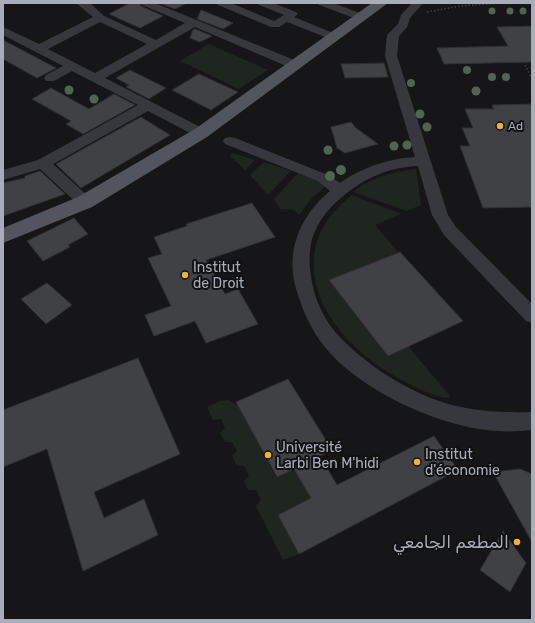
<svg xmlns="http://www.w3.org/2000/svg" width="535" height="623" font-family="Rubik,Cairo,sans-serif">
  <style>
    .green { fill: #1e261f }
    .building { fill: #404145; stroke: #303034 }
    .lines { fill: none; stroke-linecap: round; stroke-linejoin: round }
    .path { stroke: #3d3f44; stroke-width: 1.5; stroke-dasharray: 1.5 2; stroke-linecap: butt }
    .minor { fill: #37383d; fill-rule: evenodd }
    .major { fill: #53555c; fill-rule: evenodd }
    .tree { fill: #506452 }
    .poi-dot { fill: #f2b134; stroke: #111113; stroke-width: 1.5 }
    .labels { text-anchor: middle; stroke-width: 4; stroke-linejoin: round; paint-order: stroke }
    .far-poi-label { font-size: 12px; fill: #a8adb8; stroke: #111113; text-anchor: start }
    .poi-label { font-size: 14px; fill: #a8adb8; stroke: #111113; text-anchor: start }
    .near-poi-label { font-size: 17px; fill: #a8adb8; stroke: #111113; text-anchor: end }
  </style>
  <rect width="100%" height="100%" fill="#161618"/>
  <path class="green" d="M209,44L268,70L239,89L180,61Z
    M233,153L255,160L245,170L230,156Z
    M264,162L291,171L268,195L250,175Z
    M416,169L421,205L407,211L353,192C372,177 392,172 416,169Z
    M298,173L328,184L312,198L299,215L294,210L280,209L274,199Z
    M352,195L401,214L375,225L398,252L330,280L408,346L450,396L449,398C435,398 411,385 398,378C329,341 273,257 352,195Z
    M228,400L238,405L276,477L294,469L311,498L278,515L299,554L283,560L256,506L261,500L256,490H248L244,481L249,475L244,466H237L232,456L237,451L232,442H225L220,433L225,428L221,419L213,420L207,407L220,401Z"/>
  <path class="building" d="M130,3H140L141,6L163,16L140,28L109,14Z
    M159,3H187L175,9Z
    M201,10L233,23L223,29L197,19Z
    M532,26V62L444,64L437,48L508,46L497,27Z
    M195,29L212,36L200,42L190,38L193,30Z
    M3,40L56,68L37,78L3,59Z
    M384,63L388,77L345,78L341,64Z
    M130,70L166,88L149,99L126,87L129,85L116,78Z
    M199,74L238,92L211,110L172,90Z
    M51,88L89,109L114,94L135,105L83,134L66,124L71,121L32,99Z
    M532,104V207L483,208L460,146H470L462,128H473L465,109H494L492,105Z
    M141,117L170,135L81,188L56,164Z
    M351,122L356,128L378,144L345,153L337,148L331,127Z
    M40,171L65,194L3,216V183L25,178V176Z
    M252,203L275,237L206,260L225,294L238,289L258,324L206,343L195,321L154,336L145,315L171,306L148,258L162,254L154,237L187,226L186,224Z
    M74,218L88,234L68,245L70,247L43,261L27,241Z
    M400,252L463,321L388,356L329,280Z
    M47,283L72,305L46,324L21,299Z
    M138,358L180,454L94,492L104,518L144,499L158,535L83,571L47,449L3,467V410Z
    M288,379L332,450L320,456L337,485L434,436L458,470L299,554L278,515L311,498L294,469L277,477L236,402Z
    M520,469L532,474V542L493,472Z
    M503,531L526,563L510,592L480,570Z"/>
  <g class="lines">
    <path class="path" d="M520,3L532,4
      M427,12L460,6L504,3
      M525,65L532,79"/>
    <path class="minor" d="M76,3H90L104,16L156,40L185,23L142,5L141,3H155L299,62L301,65L299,68H291L195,27L105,78L206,130L208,133L206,136L201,137L196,136L148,111L53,164L90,198L93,202L90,206L85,207L80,206L40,169L3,180V170L38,160L138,105L72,71L54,81H46L44,78L46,75L63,66L3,35V27L39,44L93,17ZM100,22L147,44L95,73L48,49Z
      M217,3H231L274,21L284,15L259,5L258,3H273L296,12L298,14L294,17L338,35L340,37L338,39H330L287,22L279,27H271L218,5Z
      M318,3H333L365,15L367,17L365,19H357L319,5Z
      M412,3H423L410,18L407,27L399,36L397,56L448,215L456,227L532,304V323L526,321L444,235L432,215L418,166C389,167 362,179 341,198C310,224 304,252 314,291C318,306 326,321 336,333C362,361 393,382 428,397C462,411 496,413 532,412V430C521,431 510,432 499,431C442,429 355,389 321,342C308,324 301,306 295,285C286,248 302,214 330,191L318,181L225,144L223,141L225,138L230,137L235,138L328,175L340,183C361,168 389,158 415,157L385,56L387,35L398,24L401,15Z"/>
    <path class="major" d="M372,3H388L207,137L92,207L3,243V228L78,197L195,129Z"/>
  </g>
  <g class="tree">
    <circle cx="492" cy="11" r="3.5"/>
    <circle cx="510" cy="11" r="3.5"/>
    <circle cx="523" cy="11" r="3.5"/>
    <circle cx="467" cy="70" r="4"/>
    <circle cx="492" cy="77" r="4"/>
    <circle cx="506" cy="77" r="4"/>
    <circle cx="411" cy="83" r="4"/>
    <circle cx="69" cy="90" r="4.5"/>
    <circle cx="476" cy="91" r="4.5"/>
    <circle cx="94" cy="99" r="4.5"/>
    <circle cx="420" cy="114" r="4.5"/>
    <circle cx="427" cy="127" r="4.5"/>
    <circle cx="407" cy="145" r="4.5"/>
    <circle cx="394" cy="146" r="4.5"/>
    <circle cx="328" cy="150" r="4.5"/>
    <circle cx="341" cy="170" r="5"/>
    <circle cx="330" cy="176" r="5"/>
  </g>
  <g class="poi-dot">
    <circle cx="500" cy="126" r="4"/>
    <circle cx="185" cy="275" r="4"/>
    <circle cx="268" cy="455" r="4"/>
    <circle cx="417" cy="462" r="4"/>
    <circle cx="517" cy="542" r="4"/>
  </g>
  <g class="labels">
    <g class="far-poi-label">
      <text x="508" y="130">Ad</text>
    </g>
    <g class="poi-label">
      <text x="193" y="272">Institut<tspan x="193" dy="16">de Droit</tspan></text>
      <text x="276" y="452">Université<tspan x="276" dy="16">Larbi Ben M'hidi</tspan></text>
      <text x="425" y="459">Institut<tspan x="425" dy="16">d'économie</tspan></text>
    </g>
    <g class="near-poi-label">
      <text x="509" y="548">المطعم الجامعي</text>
    </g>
  </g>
  <rect width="535" height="623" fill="none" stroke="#a8adb8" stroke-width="8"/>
</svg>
